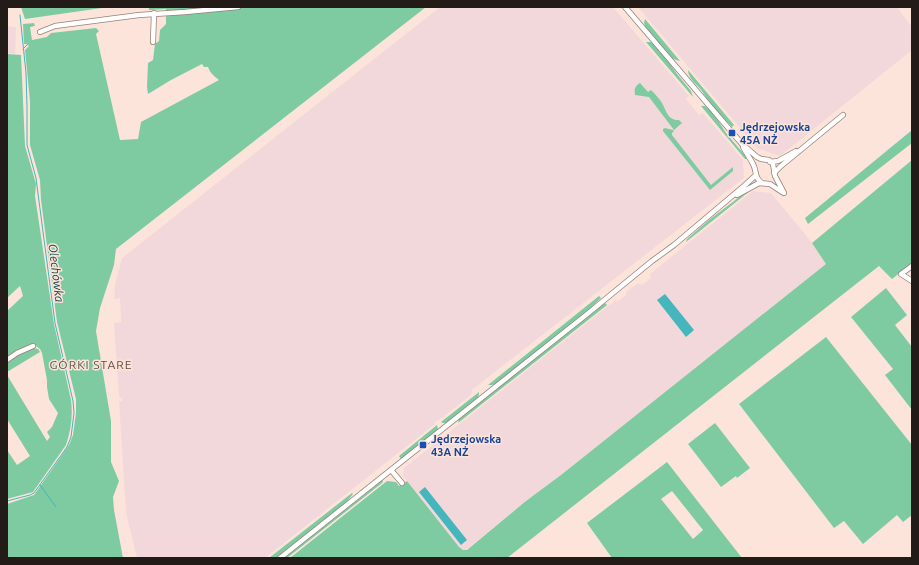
<svg xmlns="http://www.w3.org/2000/svg" width="919" height="565" font-family="Ubuntu,sans-serif">
  <style>
    .industrial { fill: #f3d8db }
    .green { fill: #7ecba1; fill-rule: evenodd }
    .water { fill: #44b6bc }
    .lines { fill: none; stroke-linecap: round; stroke-linejoin: round }
    .stream { stroke: #44b6bc; stroke-width: 1 }
    .minor-casing { stroke: #968077; stroke-width: 6 }
    .minor { stroke: #fff; stroke-width: 4.5 }
    .transit-dot { fill: #1a4fb4; stroke: #fde4da; stroke-width: 1.5 }
    .labels { text-anchor: middle; stroke-width: 3; stroke-linejoin: round; paint-order: stroke }
    .transit-label { font-size: 11px; font-weight: bold; fill: #164399; stroke: #fde4da; text-anchor: start }
    .water-label { font-size: 12px; font-style: italic; fill: #124548; stroke: #fde4da }
    .neighbourhood-label { font-size: 12px; letter-spacing: 1px; fill: #614c44; stroke: #fde4da }
  </style>
  <rect width="100%" height="100%" fill="#fde4da"/>
  <path class="industrial" d="M440,7H613L689,96L686,99L699,115L703,113L743,160L744,178L487,378L472,390L471,395L442,418H441L437,421L435,422V424L265,558H137L126,513L119,401H122V398L119,397L114,323L121,322L120,298L114,299L115,285L122,258Z
    M638,7H897L912,27V50L780,156L757,148Z
    M7,26L16,27L15,54L7,53Z
    M753,191L771,193L796,223L812,243L827,264L561,475L526,501L466,550H464L459,547L403,476L404,468L609,305L613,303L615,301H618L626,295V292L638,283L642,285L651,278L650,274Z"/>
  <path class="green" d="M21,7H109L25,19Z
    M149,7H426L116,249L114,265L100,308L96,331L111,421V462L119,481L113,497L114,510L123,558H7V504L34,495L69,445L73,435L76,413V399L57,322L41,200L40,180L30,145V101L25,50L29,46L26,44H24L23,24L34,23L35,26L30,27L32,40L47,37L51,33L96,28L99,31L96,34L120,140L138,139L141,122L219,80C214,76 210,73 208,67H204L202,64L171,80L148,94L147,87L148,63L153,60L155,44L159,41L160,30L166,24V9L149,10Z
    M645,19L680,61L676,60L672,58L646,28L644,23Z
    M646,42H650L653,43L668,61L677,74L691,91L693,97Z
    M7,54L21,55L25,146L36,184L35,196L54,324L71,400C73,416 71,430 66,445L33,492L7,499V450L17,465L30,456L7,419V375L47,441L50,437L47,432L52,427L58,413L49,399L47,387V380L42,353L40,349L36,346H32L7,358V311L23,296L20,286L7,298Z
    M688,70L734,125L732,127C725,119 717,112 711,104C707,100 705,95 702,91C697,84 688,79 688,70Z
    M640,83L648,92L651,90C655,94 659,98 662,103C666,110 668,121 679,120L682,123L674,130L649,97L635,95C634,89 635,86 640,83Z
    M701,106H705L710,110L719,122L726,133L748,159H745Z
    M665,128L673,130L674,131L672,133V135L711,185L733,167V171L710,190L663,131V129Z
    M912,130V143L808,224L805,218Z
    M912,160V263L892,279L879,266L507,558H290L387,481L396,482L399,486L407,481L459,547L463,550H467L526,501L561,475L826,264L812,243Z
    M751,190L686,242L687,239L709,220L742,195Z
    M886,288L907,315L895,325L912,347V410L885,375L893,369L851,317Z
    M599,296L601,298L584,314L496,384L492,385H488Z
    M605,303L607,305L458,423L459,419Z
    M826,337L912,445V515L903,522L897,515L863,544L844,521L834,528L739,404Z
    M33,348L38,349L40,352L7,372V361Z
    M479,392V394L478,398L446,423H443L441,422Z
    M715,423L750,468L737,478L736,476L721,487L688,444Z
    M437,425L438,430L401,459L399,456Z
    M667,462L742,558H612L587,523ZM672,491L703,530L693,539L661,499Z
    M383,480V482L382,483L287,558H284Z
    M352,493L353,494L344,505L278,557L276,558H269Z"/>
  <path class="water" d="M665,294L694,330L686,337L657,300Z
    M425,487L467,540L461,545L419,492Z"/>
  <g class="lines">
    <path class="stream" d="M23,49L27,45
      M40,485L56,507
      M7,501L30,495L34,493L67,447L71,437L74,413L73,401L55,323L37,186L36,178L27,145V106L26,73L20,15"/>
    <g class="minor-casing">
      <path id="minor" d="M625,7L742,144L757,157L761,159L769,160L773,164L775,176L784,193
        M40,32L55,26L139,15L185,12L238,7
        M153,42L154,13
        M743,147C746,153 750,158 753,164C757,171 754,178 762,183
        M770,162L778,161L796,151
        M774,173L781,166L843,115
        M737,195L759,183L770,184L782,192
        M912,266L901,274L912,281
        M7,360L17,353L33,346
        M391,470L402,483
        M280,558L586,315L652,261L674,245L744,186L756,175"/>
    </g>
    <use href="#minor" class="minor"/>
  </g>
  <g class="transit-dot">
    <rect x="728" y="129" width="8" height="8" rx="2"/>
    <rect x="419" y="441" width="8" height="8" rx="2"/>
  </g>
  <g class="labels">
    <g class="transit-label">
      <text x="740" y="131">Jędrzejowska<tspan x="740" dy="13">45A NŻ</tspan></text>
      <text x="431" y="443">Jędrzejowska<tspan x="431" dy="13">43A NŻ</tspan></text>
    </g>
    <g class="water-label">
      <text transform="translate(56 273) rotate(83)" y="4">Olechówka</text>
    </g>
    <g class="neighbourhood-label">
      <text x="91" y="369">GÓRKI STARE</text>
    </g>
  </g>
  <rect width="919" height="565" fill="none" stroke="#231b17" stroke-width="16"/>
</svg>
